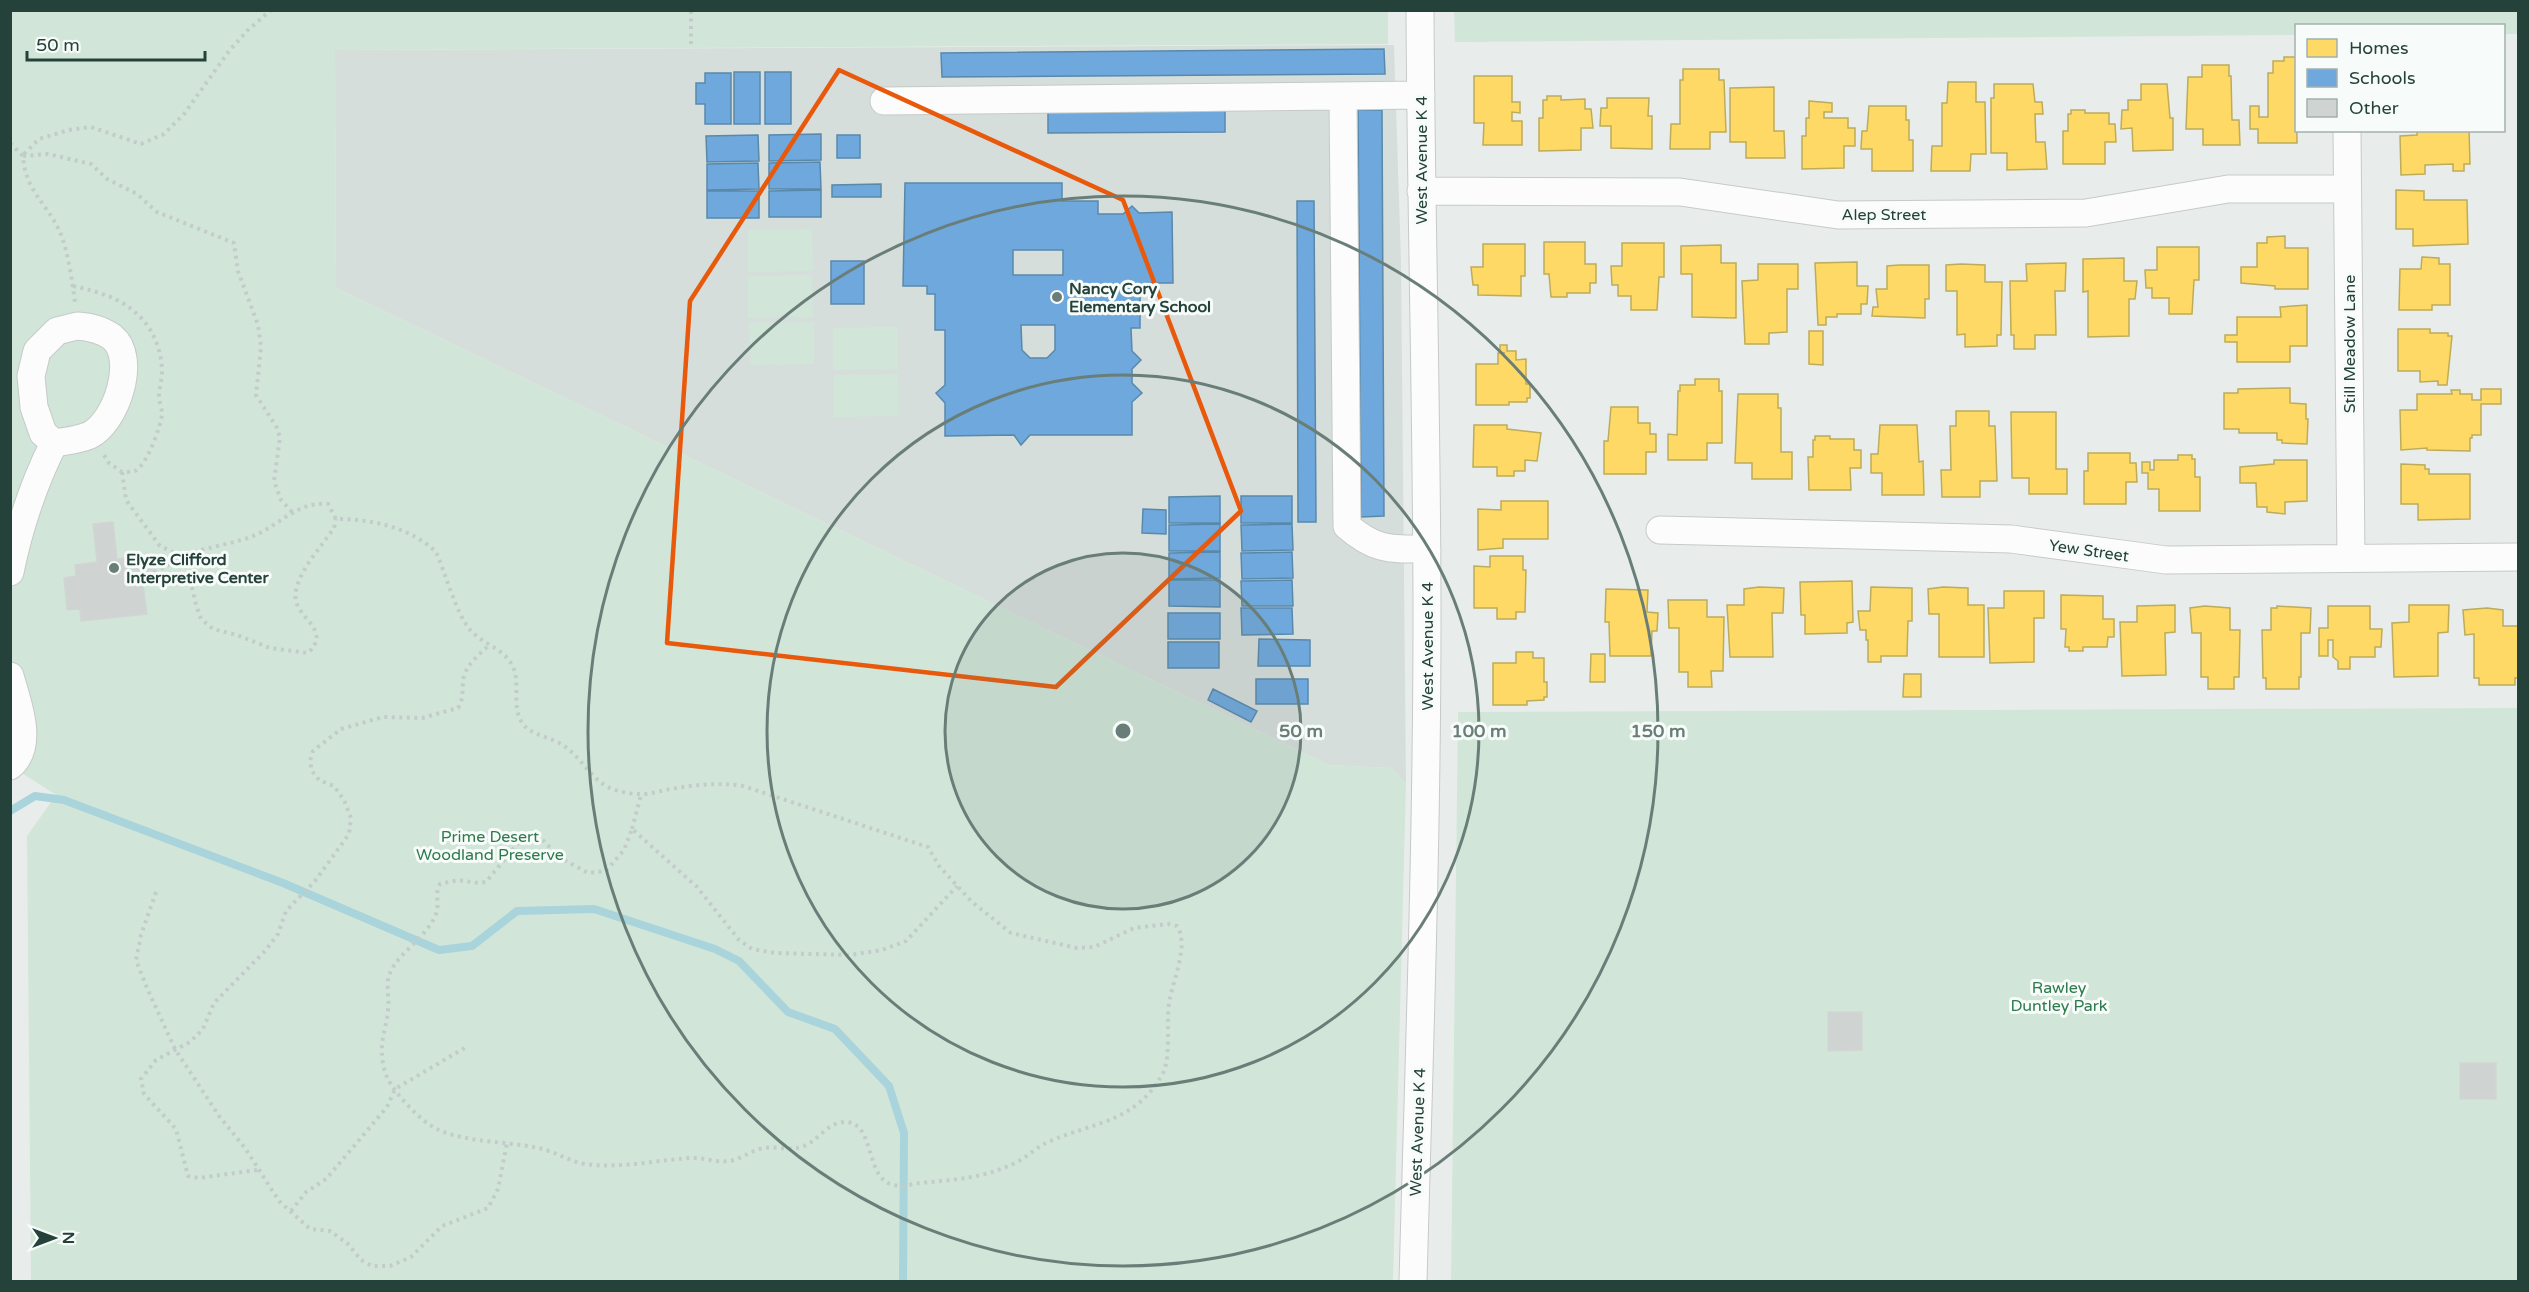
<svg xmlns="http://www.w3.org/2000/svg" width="2529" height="1292" font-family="'Varela Round',sans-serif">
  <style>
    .built { fill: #d6dedb }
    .green { fill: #d1e6d8 }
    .homes { fill: #ffd966; stroke: #bdac59; stroke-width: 1.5 }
    .schools { fill: #6fa8dc; stroke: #5889ab; stroke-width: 1.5; fill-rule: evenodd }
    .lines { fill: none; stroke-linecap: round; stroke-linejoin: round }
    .stream { stroke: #a9d4db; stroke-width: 8 }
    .building { fill: #cfd4d2; stroke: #d1d6d4; stroke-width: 1.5 }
    .minor-casing { stroke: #c5cac8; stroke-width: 29 }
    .path { stroke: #c3ccca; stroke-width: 4; stroke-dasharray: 3 4.5; stroke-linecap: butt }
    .minor { stroke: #fcfcfc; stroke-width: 27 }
    .marked { fill: none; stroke: #e8590c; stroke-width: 4.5; stroke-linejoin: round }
    .ring { fill: none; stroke: #697e78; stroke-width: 3 }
    .poi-dot { fill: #697e78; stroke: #f7fbf9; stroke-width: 2 }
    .labels { text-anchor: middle; stroke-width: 6; stroke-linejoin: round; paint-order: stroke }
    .street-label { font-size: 16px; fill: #24423a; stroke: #f7fbf9 }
    .poi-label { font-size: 16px; font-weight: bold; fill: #24423a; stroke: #f7fbf9; text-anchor: start }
    .park-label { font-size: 16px; fill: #2d7a4b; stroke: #f7fbf9 }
    .centre { fill: #697e78; stroke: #f7fbf9; stroke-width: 3 }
    .ring-label { font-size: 18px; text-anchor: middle; font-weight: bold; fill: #697e78; stroke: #f7fbf9; stroke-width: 6; stroke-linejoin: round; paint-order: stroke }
  </style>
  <rect width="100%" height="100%" fill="#e8edeb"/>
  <path class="built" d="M1394,45L1401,260L1406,784L1391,768L1329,765L336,288L335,50Z"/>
  <path class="green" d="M2518,10V34H2504V26H2296V35L1455,42L1454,11Z
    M10,11H1388V44L335,50L336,288L1329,765L1391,768L1406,784L1393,1281H31L27,836L56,795L11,766Z
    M812,229L813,271L748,272V230Z
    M812,275L813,317L748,318V276Z
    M814,322V364L750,365L749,323Z
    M898,327V369L833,370V328Z
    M898,374L899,416L834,417V375Z
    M2518,708V1281L1451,1282L1458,712Z"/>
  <path class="homes" d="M2284,57H2296L2297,143H2258V129H2250V106H2259V117H2268V73H2273V61H2284Z
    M2202,65H2229V76H2231L2232,120H2239L2240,145H2203V129H2186L2188,77H2202Z
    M1683,69H1719V80H1724L1726,132H1710V149H1670L1671,124H1680V80H1683Z
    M1474,76H1512V102H1520V113L1512,112V121H1522V145H1483L1484,123H1474Z
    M1948,82H1976V102H1985L1986,154H1971L1970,171H1931L1932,146H1942V103H1947Z
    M1994,84H2033L2035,102H2042L2043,114H2035L2036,142H2045L2047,169L2007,170V153H1991V98H1994Z
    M2141,84H2167L2170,118H2173V150L2133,151L2132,128L2121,129L2122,110H2128V100H2141Z
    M1774,87V131H1784L1785,158H1746V142H1730V88Z
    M1547,96H1561V100L1585,99V109H1591L1593,128H1581V150L1539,151V118H1543V100H1547Z
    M1607,98H1649L1648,116H1652V149L1611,148V126H1600L1601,108H1607Z
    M1809,101L1832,103V112H1824V118H1848V128H1855V146H1844V168L1802,169V136H1806V118H1809Z
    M1869,106H1906V120H1909V140H1913V171H1872V149H1861L1862,131H1867Z
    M2071,110H2085V113H2109V124H2115L2116,142H2105V164H2063V131H2068V114H2071Z
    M2417,130H2469L2470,164H2464V171H2453V164L2425,165V174L2401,175L2400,136L2417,135Z
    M2396,190L2424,191V200H2467L2468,244L2413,246V229H2396Z
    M2285,236V248H2308V289H2275V286L2241,283V267H2257V243H2267V237Z
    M1544,242H1585V264H1596V283H1590V293H1567V297H1551L1549,274H1544Z
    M1622,243H1664V277H1659L1657,310H1631V296H1618V285H1612L1611,266H1622Z
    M1483,244H1525V276H1521V296L1478,295V285H1473L1471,267H1483Z
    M1721,245V263H1736V318L1692,317V274H1681V246Z
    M2157,247H2199V280H2194L2192,314H2169V298H2152V288H2146L2145,270H2157Z
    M2422,257L2439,258V264H2450V305H2432V310H2399L2400,269H2421Z
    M2124,258V281H2137L2135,299H2129V336L2088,337V291L2083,292V259Z
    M1857,262V286H1868L1867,304H1861V314H1837V317H1826V325H1818L1815,263Z
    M2066,263L2065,291H2055L2056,335H2035V349H2014V335H2011L2010,281H2027L2026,264Z
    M1758,264H1798V289H1787V332L1769,333V344H1745L1742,281L1758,280Z
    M1961,264L1985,265V282H2002L2001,335H1997V346L1965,347V334L1957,335V291H1946V265Z
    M1899,265H1929V299H1925V318L1872,316L1873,307H1878L1876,289H1887V266Z
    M2307,305V346H2290V362H2237V342H2225V335H2237V317H2281L2280,307Z
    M2398,329H2430V333H2448V336H2452L2447,385H2438V381L2420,382V371H2398Z
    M1809,331H1823V365L1809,364Z
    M1500,345H1507V351H1516V360L1526,359V384H1530V398H1527V402H1509V405H1476V364H1498V353H1505L1500,352Z
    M1695,379H1719V391H1722V443H1707V460H1668V434L1677,435L1678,391H1680V385H1695Z
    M2283,388H2290V403L2306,404V419H2308L2307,444L2282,443V440H2277V433H2239V429H2224V393H2238V389Z
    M2481,389H2501V404H2481V435H2472V438H2470V451L2427,450V448L2401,450L2400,410H2417V394H2452L2451,390H2460V394H2472V400H2481Z
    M1738,394H1778V408H1781V452H1792V479H1752V463H1735Z
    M1611,407H1638V423H1650V434H1656V452H1646V474H1604V441H1608Z
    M1956,411H1989V426H1995L1997,481H1980V497H1942L1941,470H1951L1950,426H1956Z
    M2011,412H2056V469H2067V494H2029V478H2012Z
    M1474,425H1507V429L1541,433L1537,461L1525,460V471H1514V476H1497V467H1473Z
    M1880,425H1917L1919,462L1923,461L1924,495H1882V473H1871V454H1878Z
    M1815,436H1830V439H1854V450H1861V468H1850L1851,490H1809L1808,457H1813V440H1815Z
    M2088,453H2130V463H2136L2137,482H2126V504H2084V471H2088Z
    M2178,455H2192V459H2195V477H2200V511H2159V489H2148V473H2142V462H2150V470H2154V460H2178Z
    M2274,460H2307V501L2285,502V514L2267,512V507H2257L2256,483H2240V467L2274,464Z
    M2401,464L2425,465V469H2429V474H2470V519L2418,520V504H2401Z
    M1501,501H1548V539H1503V548L1478,550V509L1501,510Z
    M1490,556H1523V570H1526L1525,612H1516V619H1497V608H1474V566L1490,567Z
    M1852,581L1853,622L1847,623V633L1805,634V615H1801L1800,582Z
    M1759,587L1784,588L1783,613H1772L1773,657H1730L1727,605H1744V589Z
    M1871,587L1912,588V621H1908L1907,656H1881V662H1868V640H1866V630H1860L1858,611H1870Z
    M1943,587L1968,588V605H1984V657H1939V614H1929L1928,589Z
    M1606,589L1648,590L1647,612L1658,613L1657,631H1652L1651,656H1610L1609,622H1605Z
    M2004,591H2044V618H2034V662L1990,663L1988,608H2004Z
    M2061,595L2103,596V619H2114V637H2108L2107,647H2083V651H2069V647H2065L2066,629H2061Z
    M1668,600H1707V617H1724L1723,671H1711L1712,687H1688V672H1679V628H1669Z
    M2175,605V632L2165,633L2166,675L2122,676L2120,622H2137V606Z
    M2409,605H2449L2448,632L2438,633V676L2394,677L2392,623L2409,622Z
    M2205,606L2230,608V630H2240L2239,677H2234V689H2208V677H2201V633H2192L2190,608Z
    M2277,606L2311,608L2310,633H2301V677H2299V689H2266V678H2263L2262,630H2271V608H2277Z
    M2328,606H2370V629H2382L2381,647H2375V657H2350V669H2338V661L2333,657V640H2328V656H2319V628H2328Z
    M2487,608L2503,610V626H2518V678H2515V685H2479V678H2474V634L2465,635L2463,610Z
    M1516,652H1533V658H1544V682H1547V697H1544V700L1527,701V705H1493V663H1516Z
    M1591,654H1605V682H1590Z
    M1904,674H1921V697H1903Z"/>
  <path class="schools" d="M1384,49L1385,74L942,77L941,53Z
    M734,72H760V124H734Z
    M765,72H791V124H765Z
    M705,73H731V124H705V104H696V83H705Z
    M1225,108V132L1048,133V109Z
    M1358,110H1382L1384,516L1361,517Z
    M821,134V160L769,161V135Z
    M758,135L759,161L707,162L706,136Z
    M837,135H860V158H837Z
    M820,162L821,189H769V163Z
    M758,163L759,189L707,190V164Z
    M905,183H1062V201H1098V214H1123L1132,206L1139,213L1172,212L1173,283H1148V291H1140V328H1131L1132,351L1141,360L1132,369V383L1142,393L1132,402V435H1030L1021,445L1014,435L945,436V403L936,393L945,385V330H935V294H927V286H903ZM1013,250H1063V275H1013ZM1021,325H1055V350L1047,358H1030L1022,350Z
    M881,184V197H832V185Z
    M821,190V217H769V191Z
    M707,191H759V218H707Z
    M1297,201H1314L1316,522H1298Z
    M831,261H864V304H831Z
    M1220,496V523H1169V497Z
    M1241,496H1292V523H1241Z
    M1143,509L1166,510V534L1142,533Z
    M1220,524V551H1169V525Z
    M1292,524L1293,550L1242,551L1241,525Z
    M1220,552V578L1169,579V553Z
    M1292,552L1293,578L1242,579L1241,553Z
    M1169,580H1220V607L1169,606Z
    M1292,580L1293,606H1242L1241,581Z
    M1241,608H1292L1293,634L1242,635Z
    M1168,613H1220V639H1168Z
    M1259,639L1310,640V666H1258Z
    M1168,642H1219V668H1168Z
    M1256,679H1308V704H1256Z
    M1213,689L1257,711L1251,722L1208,700Z"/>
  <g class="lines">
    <path class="stream" d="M10,811L35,796L64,800L283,883L439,950L472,946L517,911L594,909L715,949L739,961L788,1012L835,1029L889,1086L904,1133L903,1282"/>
  </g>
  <path class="building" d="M113,522L117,559L140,557L141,565L153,563L155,584L143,585L147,614L81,621L80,609L67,610L64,578L76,576L75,565L97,562L93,524Z
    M1828,1012H1862V1050L1828,1051Z
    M2460,1063H2496V1099H2460Z"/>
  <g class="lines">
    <g class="minor-casing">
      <path id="minor" d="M1343,97L1347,526C1376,551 1390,549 1427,549
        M884,101L1421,95
        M2347,130L2351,558
        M1421,191L1680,192L1838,215L2086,213L2228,189H2347
        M77,326C90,327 101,329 112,337C138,358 116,422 90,435C79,440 66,441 54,443L43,433L34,407L31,376L37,351L57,331Z
        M1660,530L2011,539L2166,560L2518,557
        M10,572C19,528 34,483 54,443
        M10,676C17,702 35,745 10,766
        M1413,1282C1419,1060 1427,839 1427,617C1427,415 1421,213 1420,10"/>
    </g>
    <path class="path" d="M691,44V10
      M10,143L23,156C25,190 45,201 59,230C68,249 72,281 75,302
      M24,154L39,139L69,130L91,127L141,144L164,134L184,114L229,51L247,31L271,10
      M23,156L48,154L91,164L107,179L137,194L157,212L234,243L238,271L258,325L261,347L256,395L276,426L280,437L274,481L281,500L292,512
      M73,286C99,292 123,298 142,319C155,333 162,353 162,373C162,381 159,388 159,396C159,402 162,408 162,414C161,426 147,465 135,471C132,472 125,472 122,472L109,463L104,455
      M122,472L126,500L160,546L182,556L187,566L196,605L201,619L213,629L237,635L270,648L308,653C331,631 301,621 296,601C291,579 322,546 334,528L336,519
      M154,572C169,566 180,556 195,552C214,546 235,543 253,536C279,526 297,501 328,504L336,519C371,519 410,527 436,552C446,574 456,614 471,631C483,644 504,649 512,665C521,681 512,702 520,719C527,735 548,736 561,744C580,755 589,777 608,787C616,791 629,794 639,794C648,795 660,791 670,789C695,785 718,782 743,786L928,847L939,866L972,902L1011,933L1077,948L1094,947L1134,928L1168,924L1177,926C1189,944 1174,978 1170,998C1165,1020 1172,1054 1163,1073C1136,1123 1093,1122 1048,1142C1037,1147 1028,1156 1017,1162C986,1178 953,1180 919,1183C912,1184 902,1187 894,1185C864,1180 876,1120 844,1122C826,1123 817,1143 801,1147C789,1151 776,1146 764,1148C751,1150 740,1160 729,1161C716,1163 703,1157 691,1158C656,1160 620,1169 585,1164C568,1161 554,1151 538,1148C506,1141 469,1143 439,1130C423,1124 394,1093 387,1077C384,1071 382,1060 382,1053C381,1038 387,1025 388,1010C390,998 385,985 390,973C398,953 428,936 436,914C440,904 434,895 440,884L458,880L478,883L486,882L519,842L538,835L559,857L588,873L606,871L624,850L632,829L697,887L739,940L752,949L775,953L850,955L882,950L906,941L957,886
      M632,829L641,795
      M156,892L141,935L136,960L147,988L175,1049L219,1116L245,1148L279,1201L310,1229L330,1231L347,1243L361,1260L372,1266H390L411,1257L442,1226L488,1208L498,1189L507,1143
      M257,1170L199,1178L188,1176L176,1129L144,1094L141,1079L156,1060L190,1042L203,1029L214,1003L265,951L278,934L286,911L315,881L349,834L351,818L344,800L334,786L319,780L312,771L310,761L313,751L341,729L383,717L422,718L458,708C465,697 461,687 464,676C468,663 479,655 488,646
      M291,1211L306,1192L326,1179L355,1145L387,1107L395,1089L468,1046"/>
    <use href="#minor" class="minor"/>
  </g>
  <path class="marked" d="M839,70L1123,200L1241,511L1056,687L667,643L690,301Z"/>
  <circle cx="1123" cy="731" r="178" fill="#697e78" fill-opacity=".12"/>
  <g class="ring">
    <circle cx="1123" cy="731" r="178"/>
    <circle cx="1123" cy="731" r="356"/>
    <circle cx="1123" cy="731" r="535"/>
  </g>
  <g class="poi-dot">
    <circle cx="1057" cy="297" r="6"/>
    <circle cx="114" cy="568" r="6"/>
  </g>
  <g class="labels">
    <g class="street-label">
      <text transform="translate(1421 160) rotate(-90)" y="6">West Avenue K 4</text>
      <text x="1884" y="220">Alep Street</text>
      <text transform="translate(2349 344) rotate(-90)" y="6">Still Meadow Lane</text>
      <text transform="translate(2089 550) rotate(8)" y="6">Yew Street</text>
      <text transform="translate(1427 646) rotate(-90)" y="6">West Avenue K 4</text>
      <text transform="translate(1417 1132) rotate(-88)" y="6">West Avenue K 4</text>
    </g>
    <g class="poi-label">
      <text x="1069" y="294">Nancy Cory<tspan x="1069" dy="18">Elementary School</tspan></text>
      <text x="126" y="565">Elyze Clifford<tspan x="126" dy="18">Interpretive Center</tspan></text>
    </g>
    <g class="park-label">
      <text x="490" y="842">Prime Desert<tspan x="490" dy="18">Woodland Preserve</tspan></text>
      <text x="2059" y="993">Rawley<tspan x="2059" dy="18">Duntley Park</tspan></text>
    </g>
  </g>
  <circle cx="1123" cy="731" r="9" class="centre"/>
  <g class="ring-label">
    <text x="1301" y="737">50 m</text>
    <text x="1479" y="737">100 m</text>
    <text x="1658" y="737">150 m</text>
  </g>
  <rect width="2529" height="1292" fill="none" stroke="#24423a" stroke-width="24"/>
  <rect x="2295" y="24" width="210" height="108" fill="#f7fbf9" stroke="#a3b1ad" stroke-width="1.5"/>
  <rect x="2307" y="39" width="30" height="18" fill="#ffd966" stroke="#a3b1ad" stroke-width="1.5"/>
  <text x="2349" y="54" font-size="18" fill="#24423a">Homes</text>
  <rect x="2307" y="69" width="30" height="18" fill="#6fa8dc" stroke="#a3b1ad" stroke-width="1.5"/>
  <text x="2349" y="84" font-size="18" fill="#24423a">Schools</text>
  <rect x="2307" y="99" width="30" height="18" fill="#cfd4d2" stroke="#a3b1ad" stroke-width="1.5"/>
  <text x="2349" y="114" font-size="18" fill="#24423a">Other</text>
  <g transform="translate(54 1238) rotate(90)" stroke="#f7fbf9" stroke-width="4.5" paint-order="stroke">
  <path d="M0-4.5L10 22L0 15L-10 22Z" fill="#24423a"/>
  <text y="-9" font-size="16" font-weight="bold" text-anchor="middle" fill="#24423a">N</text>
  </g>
  <path d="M27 51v9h178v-9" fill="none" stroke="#24423a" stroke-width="3"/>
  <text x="36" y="51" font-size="18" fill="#24423a" stroke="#f7fbf9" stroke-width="4.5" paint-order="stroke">50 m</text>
</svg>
